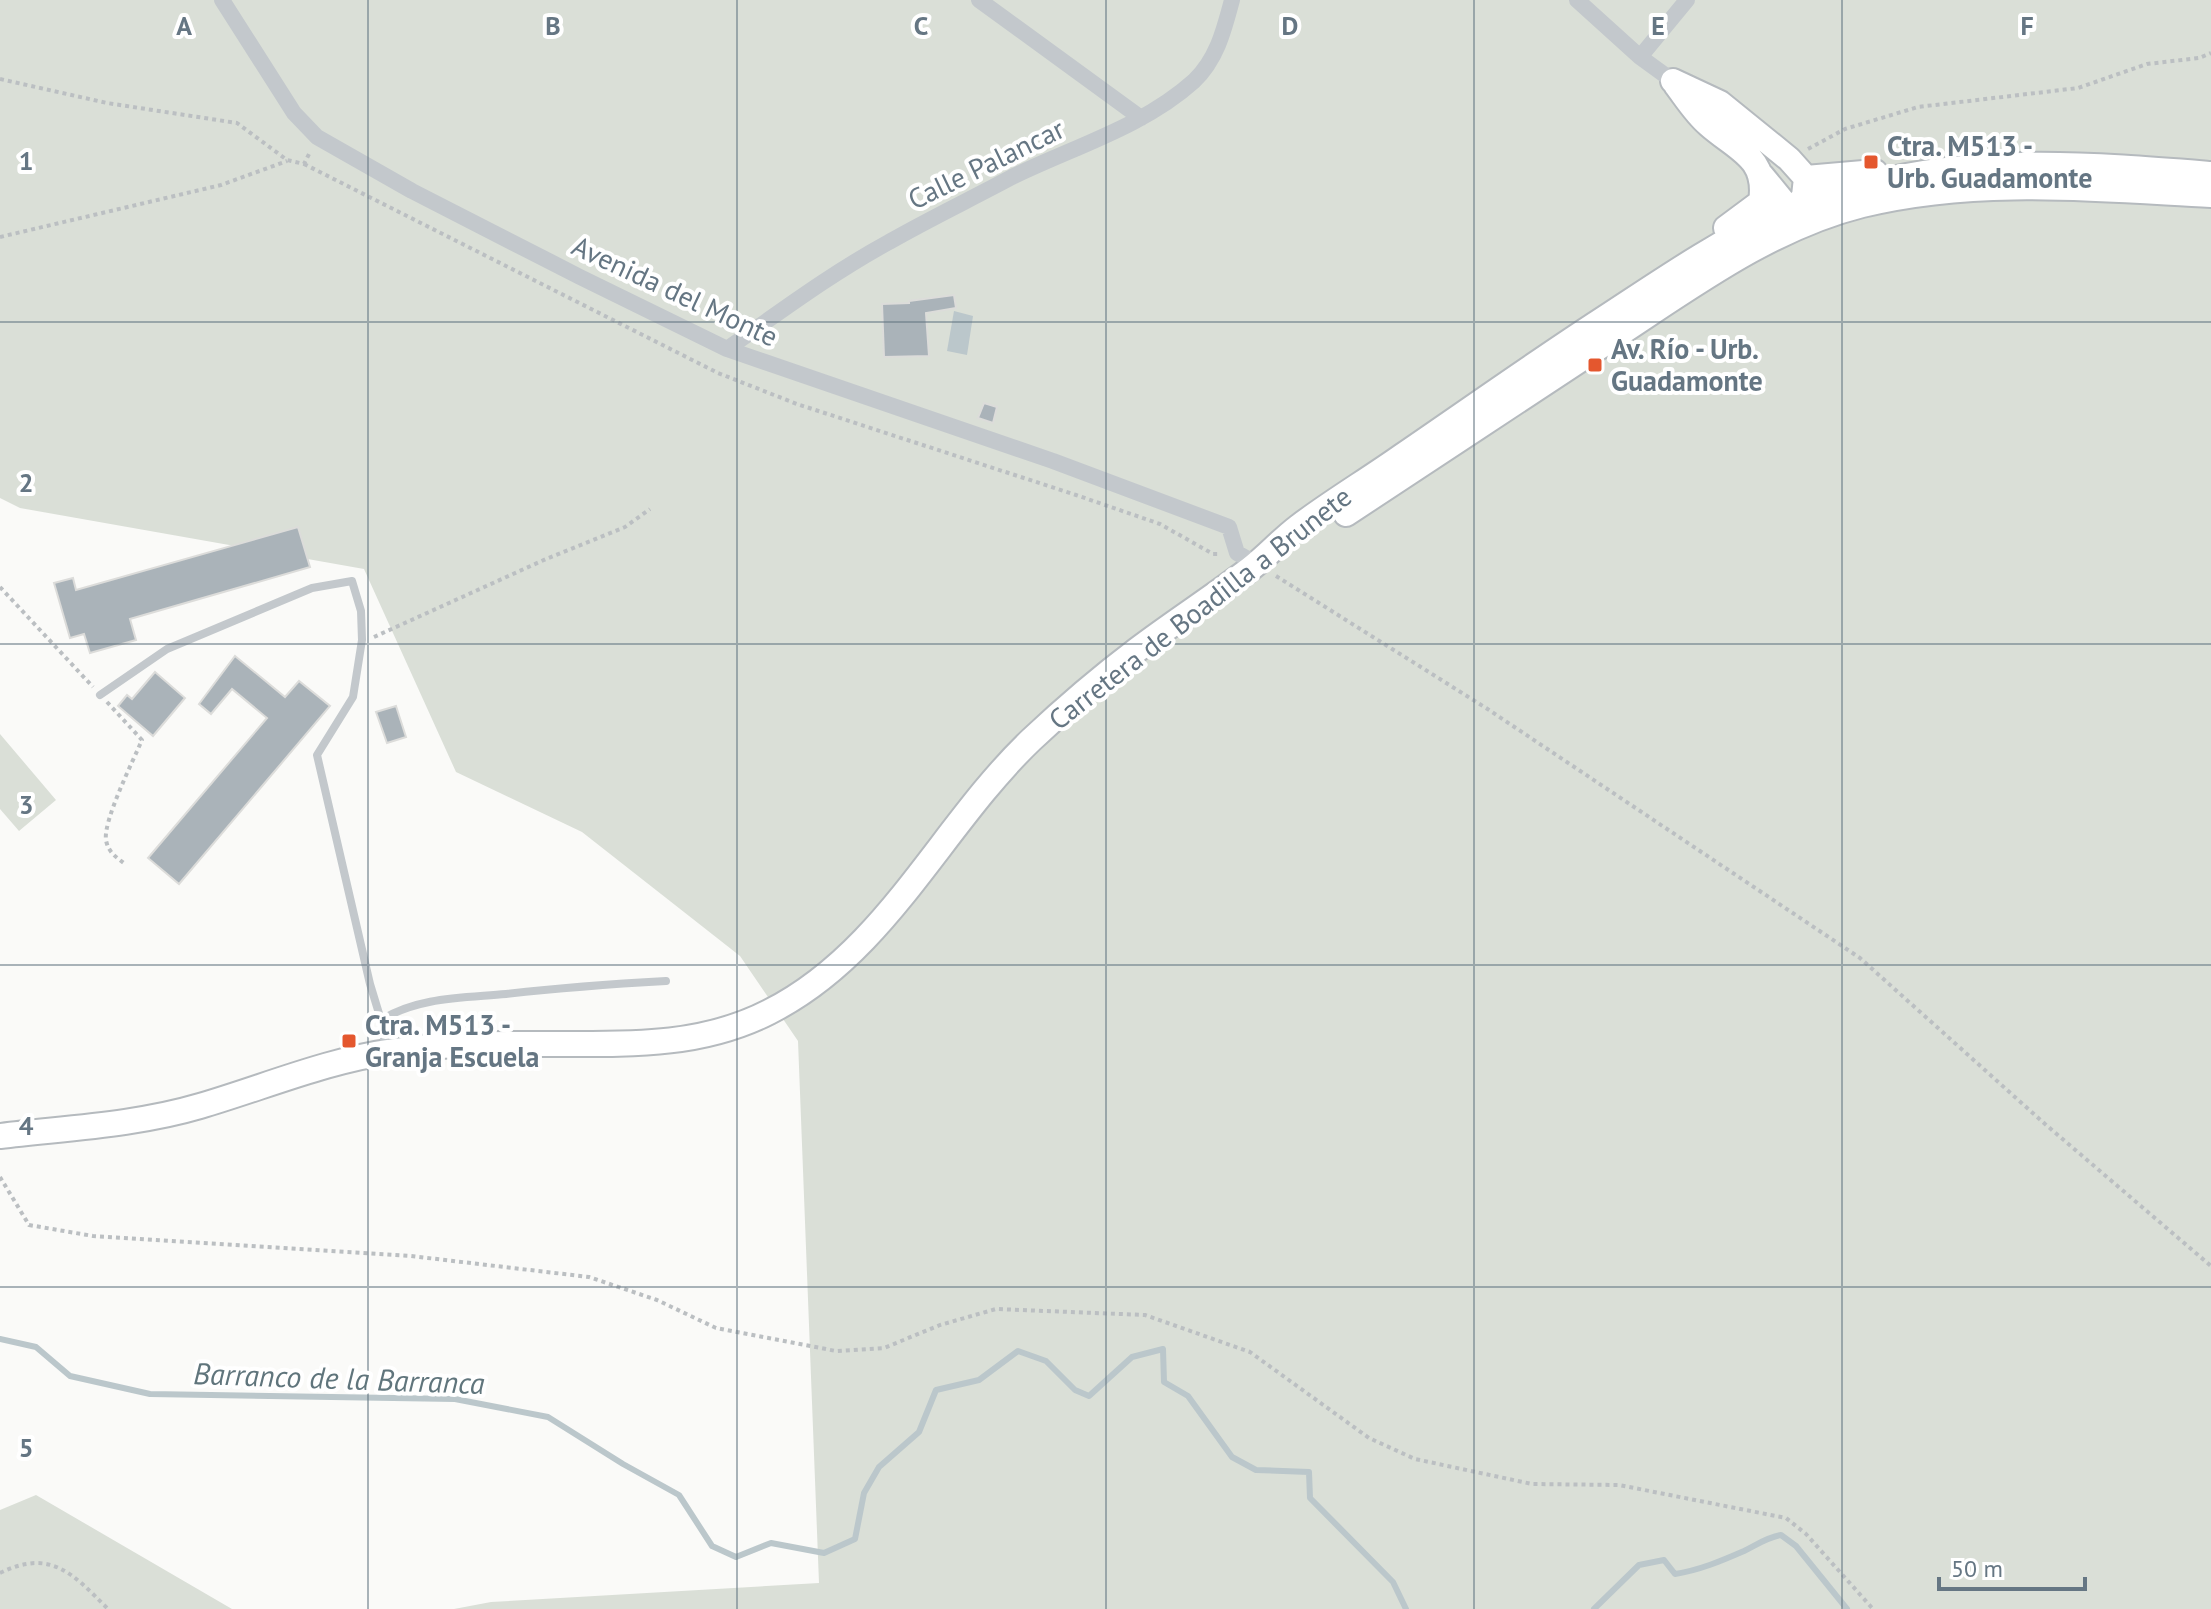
<svg xmlns="http://www.w3.org/2000/svg" width="2211" height="1609" font-family="'PT Sans',sans-serif">
  <style>
    .green { fill: #dadfd7 }
    .water { fill: #bbc7cb }
    .lines { fill: none; stroke-linecap: round; stroke-linejoin: round }
    .stream { stroke: #bbc7cb; stroke-width: 6 }
    .building { fill: #aab3b9; stroke: #dcdcda; stroke-width: 2 }
    .primary-casing { stroke: #b5babe; stroke-width: 28 }
    .path { stroke: #bbbfc2; stroke-width: 4; stroke-dasharray: 4 4; stroke-linecap: butt }
    .lane { stroke: #c3c8cc; stroke-width: 8 }
    .street { stroke: #c3c8cc; stroke-width: 16 }
    .primary { stroke: #fff; stroke-width: 24 }
    .grid { fill: none; stroke: #657683; stroke-width: 2; stroke-opacity: 0.55 }
    .poi-dot { fill: #e4572e; stroke: #fff; stroke-width: 3 }
    .labels { text-anchor: middle; stroke-width: 8; stroke-linejoin: round; paint-order: stroke }
    .poi-label { font-size: 28px; font-weight: bold; fill: #657683; stroke: #fff; text-anchor: start }
    .street-label { font-size: 28px; fill: #657683; stroke: #fff }
    .water-label { font-size: 30px; font-style: italic; fill: #60757c; stroke: #fff }
    .grid-label { font-size: 26px; text-anchor: middle; font-weight: bold; fill: #657683; stroke: #fff; stroke-width: 8; stroke-linejoin: round; paint-order: stroke }
  </style>
  <rect width="100%" height="100%" fill="#fafaf8"/>
  <path class="green" d="M0,0H2211V1609H454L491,1602L819,1583L798,1041L740,956L582,832L456,772L364,569L20,508L0,498Z
    M0,734L56,800L19,831L0,809Z
    M36,1495L232,1609H0V1510Z"/>
  <path class="water" d="M954,311L973,316L967,355L947,351Z"/>
  <g class="lines">
    <path class="stream" d="M0,1339L36,1347L70,1376L150,1394L455,1399L548,1417L623,1464L679,1495L712,1546L736,1557L771,1543L824,1553L855,1539L864,1493L879,1467L919,1432L936,1390L979,1380L1018,1351L1046,1361L1075,1390L1089,1396L1132,1357L1163,1349L1164,1382L1188,1396L1232,1457L1256,1470L1309,1472L1310,1498L1393,1582L1406,1609
      M1594,1609L1639,1565L1664,1560L1675,1574C1700,1570 1721,1561 1744,1551C1756,1545 1768,1537 1781,1535L1796,1546L1847,1609"/>
  </g>
  <path class="building" d="M954,295L956,308L926,313L929,356L884,357L882,304L909,303V301Z
    M984,403L997,407L993,423L978,418Z
    M298,527L310,567L130,619L136,640L90,653L84,634L70,638L54,583L73,578L76,590Z
    M235,656L285,697L299,681L330,706L179,884L148,858L267,718L232,689L211,714L199,704Z
    M155,672L185,698L153,736L118,706L127,695L132,699Z
    M396,706L406,737L387,743L376,712Z"/>
  <g class="lines">
    <g class="primary-casing">
      <path id="primary" d="M1673,81L1720,103L1789,159L1806,178L1804,196L1794,214
        M1676,85C1686,98 1696,114 1708,124C1737,150 1768,157 1761,202L1726,228
        M1762,176L1785,204L1806,207
        M1806,178L1875,172
        M1346,514C1435,455 1524,397 1613,338C1691,287 1770,228 1862,205C1977,177 2095,189 2211,195
        M0,1136C66,1128 136,1125 200,1106C265,1087 327,1060 395,1051C445,1043 495,1044 546,1044C623,1044 699,1048 769,1012C886,953 940,827 1031,740C1065,708 1100,678 1137,650C1174,622 1213,597 1250,569C1267,556 1281,540 1298,527C1331,502 1368,480 1402,456C1465,413 1527,369 1591,327C1650,289 1710,246 1775,216C1805,202 1838,192 1871,184C1981,155 2099,165 2211,174"/>
    </g>
    <path class="path" d="M0,79L107,103L237,123L287,160L304,164L310,152
      M1808,149L1845,129L1918,107L2078,88L2147,64L2199,58L2211,53
      M304,164L718,373L797,404L1076,495L1160,524L1213,554H1219
      M0,237L221,185L287,161
      M1276,576L1486,708L1860,958L2045,1124L2211,1266
      M0,587L93,687
      M374,637L546,559L625,527L650,509
      M107,702L142,740C133,761 103,821 106,840C108,852 116,857 125,864
      M0,1177L29,1225L93,1236L411,1256L589,1277L657,1300L716,1328L836,1351L884,1348L940,1325L996,1309L1145,1315L1250,1352L1369,1438L1415,1459L1532,1484L1619,1485L1786,1518L1806,1534L1873,1609
      M0,1573C51,1548 73,1574 108,1609"/>
    <path class="lane" d="M100,695L167,649L312,588L352,581L361,611L362,640L353,697L317,755L370,984L381,1020L386,1051
      M381,1020C418,997 463,998 506,994C559,988 612,984 666,981"/>
    <path class="street" d="M222,0L294,113L317,137L412,191L580,277L727,349L1053,461L1229,527L1237,553L1257,564
      M979,0L1141,118
      M1577,0L1640,57L1673,81
      M1640,57L1687,0
      M727,349C780,312 832,273 889,242C929,219 971,199 1012,177C1073,147 1143,127 1194,81C1217,59 1224,30 1232,0"/>
    <use href="#primary" class="primary"/>
  </g>
  <path class="grid" d="M368,0V1609M737,0V1609M1106,0V1609M1474,0V1609M1842,0V1609M0,322H2211M0,644H2211M0,965H2211M0,1287H2211"/>
  <g class="poi-dot">
    <rect x="1863" y="154" width="16" height="16" rx="4"/>
    <rect x="1587" y="357" width="16" height="16" rx="4"/>
    <rect x="341" y="1033" width="16" height="16" rx="4"/>
  </g>
  <g class="labels">
    <g class="poi-label">
      <text x="1887" y="156">Ctra. M513 -<tspan x="1887" dy="32">Urb. Guadamonte</tspan></text>
      <text x="1611" y="359">Av. Río - Urb.<tspan x="1611" dy="32">Guadamonte</tspan></text>
      <text x="365" y="1035">Ctra. M513 -<tspan x="365" dy="32">Granja Escuela</tspan></text>
    </g>
    <g class="street-label">
      <text transform="translate(986 164) rotate(-26)" y="10">Calle Palancar</text>
      <text transform="translate(675 291) rotate(25)" y="10">Avenida del Monte</text>
      <text transform="translate(1200 608) rotate(-38)" y="10">Carretera de Boadilla a Brunete</text>
    </g>
    <g class="water-label">
      <text transform="translate(339 1379) rotate(2)" y="10">Barranco de la Barranca</text>
    </g>
  </g>
  <g class="grid-label">
    <text x="184" y="35">A</text>
    <text x="553" y="35">B</text>
    <text x="921" y="35">C</text>
    <text x="1290" y="35">D</text>
    <text x="1658" y="35">E</text>
    <text x="2027" y="35">F</text>
    <text x="26" y="170">1</text>
    <text x="26" y="492">2</text>
    <text x="26" y="814">3</text>
    <text x="26" y="1135">4</text>
    <text x="26" y="1457">5</text>
  </g>
  <path d="M1939 1577v12h146v-12" fill="none" stroke="#657683" stroke-width="4"/>
  <text x="1951" y="1577" font-size="24" fill="#657683" stroke="#ffffff" stroke-width="6" paint-order="stroke">50 m</text>
</svg>
